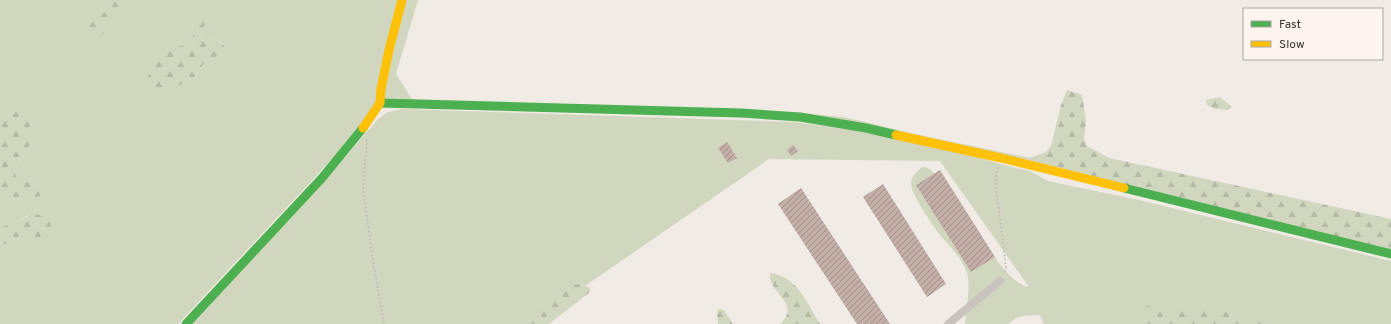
<svg xmlns="http://www.w3.org/2000/svg" width="1391" height="324" font-family="Overpass,sans-serif">
  <style>
    .green { fill: #d1d6bf; fill-rule: evenodd }
    .forest { fill: url(#forest-firs) }
    .building { fill: url(#building-hatch) }
    .lines { fill: none; stroke-linecap: round; stroke-linejoin: round }
    .path { stroke: #c2bbb6; stroke-width: 1.5; stroke-dasharray: 2 2; stroke-linecap: butt }
    .street { stroke: #c9c3be; stroke-width: 8 }
    .fast { stroke: #4caf50; stroke-width: 9 }
    .slow { stroke: #ffc107; stroke-width: 9 }
  </style>
  <defs>
    <pattern id="forest-firs" width="22" height="20" patternUnits="userSpaceOnUse"><rect width="22" height="20" fill="#d1d6bf"/><path d="M5 1l3.5 6h-7zM16 11l3.5 6h-7z" fill="#b4b8a4"/></pattern>
    <pattern id="building-hatch" width="6" height="6" patternUnits="userSpaceOnUse"><rect width="6" height="6" fill="#c3afa7"/><path d="M-1 1l2-2M0 6l6-6M5 7l2-2" fill="none" stroke="#a08f88"/></pattern>
  </defs>
  <rect width="100%" height="100%" fill="#f0ebe5"/>
  <path class="green" d="M0,0H418L396,74L412,99L798,113L844,117L919,135L1030,158L1033,161L834,119L382,105L178,324H0V244L14,245L29,215L10,225L0,228V201L2,202L42,196L37,181L17,182L15,172L18,163L35,138V127L23,111L13,110L0,121ZM211,14L202,30L201,36L205,41L217,39L222,43L224,54L206,60L195,76L177,47L190,46L194,43L192,19Z
    M402,109L795,122L873,133L966,154L1011,167L1030,171L1048,181L1139,200L1391,261V324H1044L1040,315L1023,316L1016,318L1008,324H965C966,310 971,286 967,273C962,256 947,245 937,231C931,223 911,193 911,184C911,180 913,175 916,173C917,171 921,168 923,167C930,166 937,177 941,182C949,191 957,200 965,210C979,230 1004,283 1029,287L940,161L769,159L585,286L579,284L545,303L534,314L521,324H191L318,189L378,119L388,112Z"/>
  <path class="forest" d="M116,0H130L119,10L99,40L89,37L85,28L112,6Z
    M206,10L211,14L202,30L201,36L205,41L217,39L225,47L224,54L206,60L195,76L167,93L149,88L146,81C153,67 159,51 176,47C183,45 188,47 194,43L192,19Z
    M1067,90L1082,95L1086,121L1084,138L1087,146L1109,158L1391,219V251L1033,161L1030,158L1046,152L1051,146L1061,105Z
    M1220,97L1232,107L1228,110L1215,109L1207,105L1206,100Z
    M13,110L23,111L35,127V138L18,163L15,172L17,182L37,181L45,187L42,196L2,202L0,201V121Z
    M34,214L50,217C57,234 28,243 16,245C11,245 5,244 0,244V228Z
    M770,273C797,276 807,303 820,324H780C803,303 767,293 770,273Z
    M579,284L590,288V292L549,324H521C540,310 554,290 579,284Z
    M1142,305L1161,309H1205L1230,313L1266,324H1139L1138,323L1143,320L1140,314Z
    M719,309L724,310L733,324H718L717,313Z"/>
  <path class="building" d="M727,142L737,158L728,163L718,148Z
    M793,145L798,151L791,156L787,150Z
    M940,170L995,257L971,272L916,185Z
    M883,184L946,284L927,297L863,197Z
    M801,188L890,324H857L778,204Z"/>
  <g class="lines">
    <path class="path" d="M367,139L363,187L372,255L384,324
      M998,167L996,176V187L1006,267L1005,274"/>
    <path class="street" d="M948,324L1000,281"/>
    <path class="fast" d="M380,103L741,113L800,117L866,128L896,135
      M1124,188L1391,254
      M186,324L322,178L363,128"/>
    <path class="slow" d="M363,128L380,103L381,89L389,50L402,0
      M896,135L1001,158L1124,188"/>
  </g>
  <rect x="1243" y="8" width="140" height="52" fill="#fbf5ee" stroke="#aea6a0"/>
  <rect x="1251" y="21" width="20" height="6" fill="#4caf50" stroke="#aea6a0"/>
  <text x="1279" y="28" font-size="12" fill="#3b302b">Fast</text>
  <rect x="1251" y="41" width="20" height="6" fill="#ffc107" stroke="#aea6a0"/>
  <text x="1279" y="48" font-size="12" fill="#3b302b">Slow</text>
</svg>
